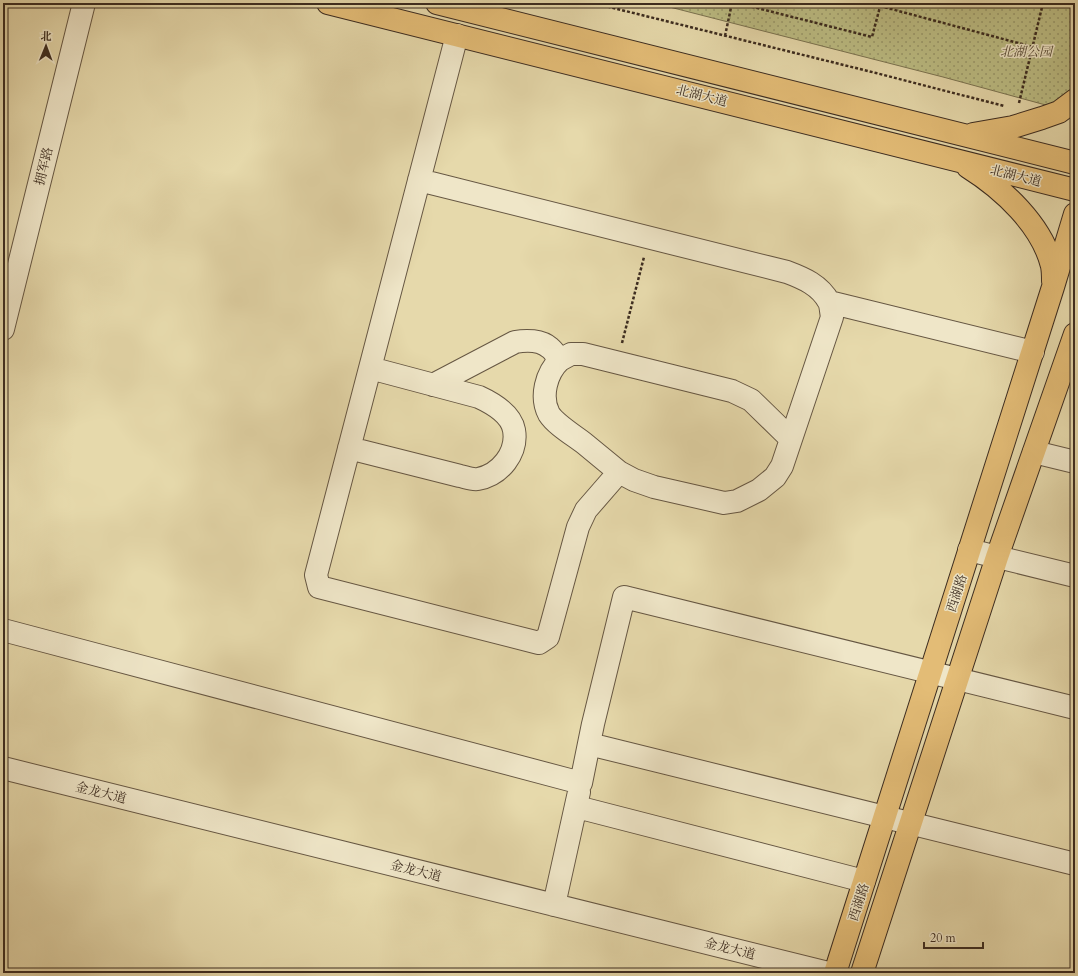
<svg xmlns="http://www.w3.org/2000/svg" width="1078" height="976" font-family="Cardo,'Noto Serif SC',serif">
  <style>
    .green { fill: url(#green-dots); stroke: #7c7452 }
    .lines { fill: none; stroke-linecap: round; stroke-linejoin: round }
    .minor-casing { stroke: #665743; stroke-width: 24 }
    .major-casing { stroke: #3c2c20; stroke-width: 24 }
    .path { stroke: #3c2c20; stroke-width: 2.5; stroke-dasharray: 3 2; stroke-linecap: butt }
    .minor { stroke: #efe6c8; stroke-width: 22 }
    .major { stroke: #e3bc76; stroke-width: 22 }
    .labels { text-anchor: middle; stroke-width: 3; stroke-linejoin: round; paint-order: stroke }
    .park-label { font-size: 13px; font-style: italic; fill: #564934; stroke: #efe6c8 }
    .street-label { font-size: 13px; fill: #3c2c20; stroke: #efe6c8 }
  </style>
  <defs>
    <pattern id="green-dots" width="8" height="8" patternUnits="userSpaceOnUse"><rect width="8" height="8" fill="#bcbd84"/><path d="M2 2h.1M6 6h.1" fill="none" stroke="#9a9a6c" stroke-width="1.8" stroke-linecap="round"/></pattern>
  </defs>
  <rect width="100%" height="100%" fill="#e6d9ab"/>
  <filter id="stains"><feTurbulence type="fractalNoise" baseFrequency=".005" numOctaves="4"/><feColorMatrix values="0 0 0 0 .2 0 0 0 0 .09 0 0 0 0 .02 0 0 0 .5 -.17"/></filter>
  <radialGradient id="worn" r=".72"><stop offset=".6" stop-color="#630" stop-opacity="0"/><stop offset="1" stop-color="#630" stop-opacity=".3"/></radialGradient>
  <path class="green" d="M654,3H1075V113L943,77Z"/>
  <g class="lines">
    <g class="minor-casing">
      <path id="minor" d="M419,180L787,272C803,278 820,285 829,302C831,306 831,313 832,317L782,466L775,477L759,490L737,501L724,503L654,487L634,480L619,472L586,510L578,527L548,637L539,643L319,587L316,575C363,395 410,215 457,35
        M829,302L1033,352
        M3,329L84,3
        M560,360L571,354H583L732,391L751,400L791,439
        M433,385L515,342C526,340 541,340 550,348C554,351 557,357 560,360C546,373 540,397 549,414C556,425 575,436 585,444C596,453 607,462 619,472
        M349,448L460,476C465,477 472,480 478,479C500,475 518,453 514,430C511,414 492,403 479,397L370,368
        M1034,452L1075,462
        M969,550L1075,576
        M3,630L581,783L593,724L624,597L1075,708
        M589,744L1075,864
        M3,768L828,973
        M577,807L864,881
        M554,905L579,792"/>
    </g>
    <g class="major-casing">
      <path id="major" d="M328,3L1075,190
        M437,3L1075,163
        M973,134L1013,127L1042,118L1059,112L1075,100
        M968,167C1003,189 1042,225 1052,266C1053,271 1053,276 1053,281
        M835,973L1053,287L1075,214
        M862,973L997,557L1075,334"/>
    </g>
    <path class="path" d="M593,3L876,73L1004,106
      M737,3L872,37L881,3
      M880,6L1033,47
      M725,36L732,3
      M1019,103L1043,3
      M622,343L644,257"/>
    <use href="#minor" class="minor"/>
    <use href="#major" class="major"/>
  </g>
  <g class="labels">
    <g class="park-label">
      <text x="1026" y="56">北湖公园</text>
    </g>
    <g class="street-label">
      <text transform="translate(702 95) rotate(14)" y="5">北湖大道</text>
      <text transform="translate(43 166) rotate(-76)" y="5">拥军路</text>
      <text transform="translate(1016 175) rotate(14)" y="5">北湖大道</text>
      <text transform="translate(956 593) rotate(-72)" y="5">西湖路</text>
      <text transform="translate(101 792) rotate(14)" y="5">金龙大道</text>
      <text transform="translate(416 870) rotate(14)" y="5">金龙大道</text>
      <text transform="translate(858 902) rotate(-72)" y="5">西湖路</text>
      <text transform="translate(730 948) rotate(14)" y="5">金龙大道</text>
    </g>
  </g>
  <rect width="1078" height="976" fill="none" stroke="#e6d9ab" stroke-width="16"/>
  <rect x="4" y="4" width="1070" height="968" fill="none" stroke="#3c2c20" stroke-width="2"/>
  <rect x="8" y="8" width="1062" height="960" fill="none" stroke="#3c2c20"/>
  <g transform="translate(46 46) rotate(1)" stroke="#efe6c8" stroke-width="3" paint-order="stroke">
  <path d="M0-3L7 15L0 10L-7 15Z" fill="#3c2c20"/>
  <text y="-6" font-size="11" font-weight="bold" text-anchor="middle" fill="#3c2c20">北</text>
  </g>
  <path d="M924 942v6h59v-6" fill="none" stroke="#3c2c20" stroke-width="2"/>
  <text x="930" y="942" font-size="12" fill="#3c2c20" stroke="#efe6c8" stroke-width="3" paint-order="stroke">20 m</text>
  <rect width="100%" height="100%" filter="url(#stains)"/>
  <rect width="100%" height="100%" fill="url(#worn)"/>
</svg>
